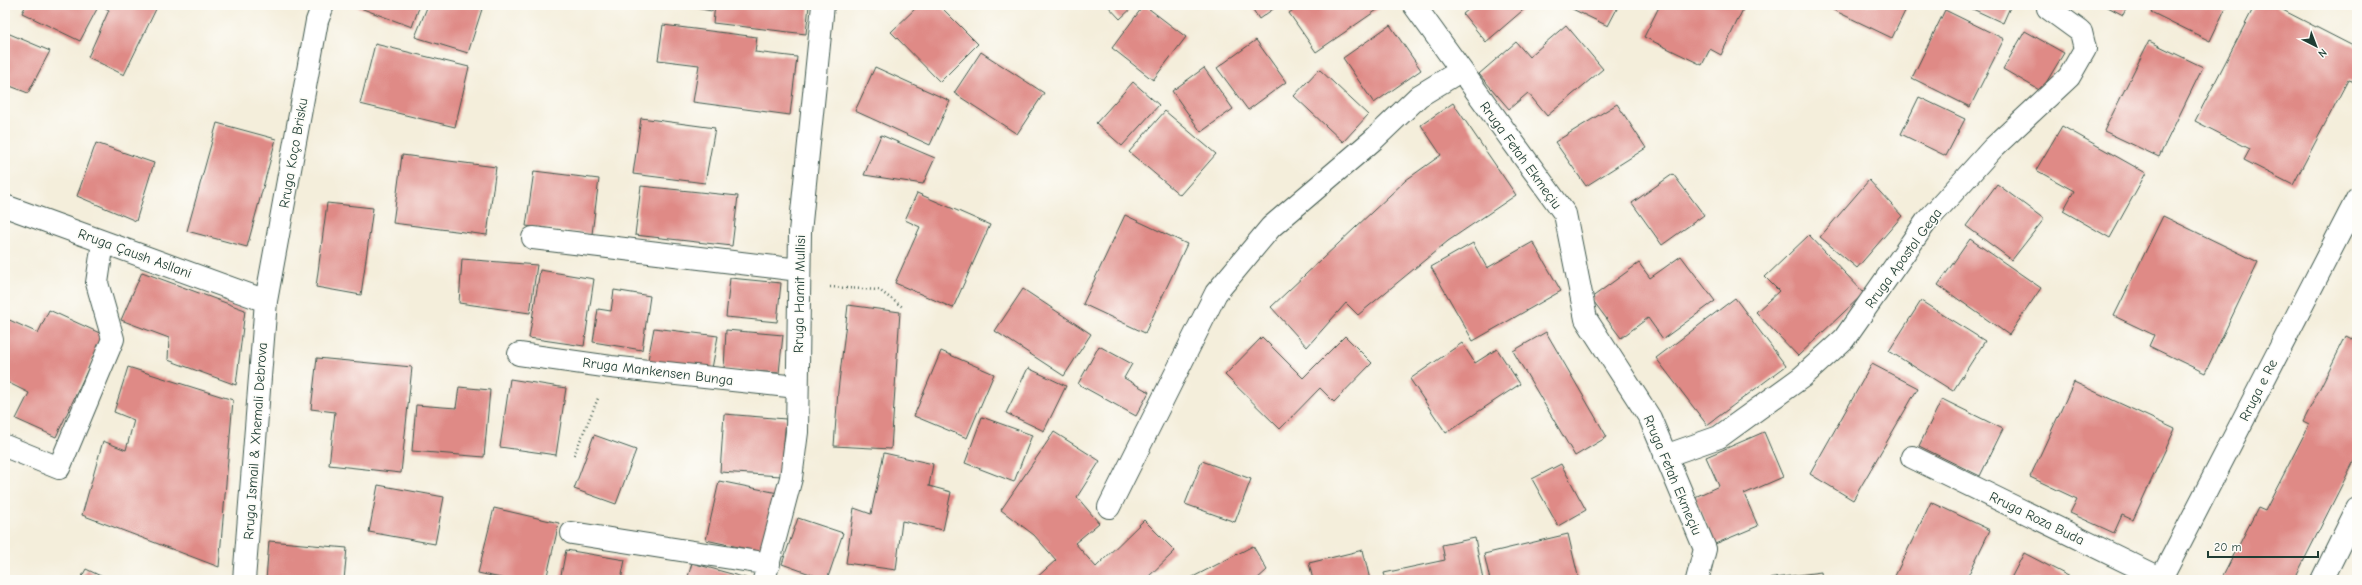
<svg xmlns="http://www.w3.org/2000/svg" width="2362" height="585" font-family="'Comic Neue',sans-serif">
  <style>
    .building { fill: #df8a86 }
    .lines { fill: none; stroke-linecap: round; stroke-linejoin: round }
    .minor-casing { stroke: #3f584d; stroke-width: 24 }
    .path { stroke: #3f584d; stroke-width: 2.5; stroke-dasharray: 1 3; stroke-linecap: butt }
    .minor { stroke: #fff; stroke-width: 22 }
    .labels { text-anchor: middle; stroke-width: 3.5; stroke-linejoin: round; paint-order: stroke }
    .street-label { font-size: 14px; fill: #1f3d34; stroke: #fdfcf7 }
  </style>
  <rect width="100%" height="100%" fill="#fdfcf7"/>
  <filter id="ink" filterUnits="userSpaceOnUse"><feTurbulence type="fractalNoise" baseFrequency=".025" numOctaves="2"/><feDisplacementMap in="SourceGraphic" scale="8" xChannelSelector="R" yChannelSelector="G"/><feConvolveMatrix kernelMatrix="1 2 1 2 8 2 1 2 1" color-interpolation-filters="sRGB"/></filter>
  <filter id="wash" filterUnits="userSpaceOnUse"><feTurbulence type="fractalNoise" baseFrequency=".012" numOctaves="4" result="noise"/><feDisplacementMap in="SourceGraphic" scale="16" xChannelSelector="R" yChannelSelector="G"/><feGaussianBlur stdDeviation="0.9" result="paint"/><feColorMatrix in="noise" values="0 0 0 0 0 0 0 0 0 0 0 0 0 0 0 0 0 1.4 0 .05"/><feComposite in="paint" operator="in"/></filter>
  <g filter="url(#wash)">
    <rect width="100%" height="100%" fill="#f4eedb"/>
    <g id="blocks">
      <path class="building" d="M26,5H89L97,9L80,41L22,13Z
        M100,5H158L124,75L88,57L109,10Z
        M352,5H420L412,27Z
        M428,5L483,6L468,53L415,37Z
        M678,5H713L712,11Z
        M715,5H809L806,34L713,23Z
        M919,5H939L978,44L940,82L891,32Z
        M1107,5H1135L1120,19Z
        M1144,5L1186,37L1153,80L1112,48Z
        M1250,5H1279L1259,19Z
        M1300,5H1377L1380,8L1316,52L1289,13Z
        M1474,5H1529L1486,42L1463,14Z
        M1564,5H1619L1608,26Z
        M1660,5L1667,7L1668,5H1745L1721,55L1710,49L1702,65L1644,37Z
        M1823,5H1908L1892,38Z
        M1964,5H2011L2003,23Z
        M2104,5H2128L2123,15Z
        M2155,5H2227L2210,41L2151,12Z
        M2255,5H2273L2357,48V83L2348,80L2293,185L2244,160L2250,149L2195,121Z
        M1945,10L2004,39L1970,107L1912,78Z
        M663,25L757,37L755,52L797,57L790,115L693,102L699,65L658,60Z
        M1390,25L1421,70L1374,103L1343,58Z
        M1566,25L1603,69L1547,116L1528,93L1509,109L1479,74L1516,42L1529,57Z
        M2025,31L2064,53L2041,91L2003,69Z
        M5,32L50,51L28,93L5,84Z
        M1256,40L1286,82L1248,110L1217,68Z
        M2149,41L2203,67L2159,157L2104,131Z
        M375,44L469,67L455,127L360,104Z
        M981,52L1044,93L1017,134L954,93Z
        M875,67L950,101L930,145L855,111Z
        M1204,68L1233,109L1201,132L1172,91Z
        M1319,69L1368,115L1343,142L1294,96Z
        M1133,82L1159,105L1122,146L1096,123Z
        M1919,97L1965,119L1946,156L1901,134Z
        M1453,103L1516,195L1448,241L1358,315L1346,303L1307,347L1271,307L1406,180L1441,155L1421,125Z
        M1617,104L1646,148L1586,186L1555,142Z
        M1165,111L1216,154L1180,195L1129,152Z
        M641,118L715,128L705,183L633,174Z
        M217,123L276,139L247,247L187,231Z
        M2062,126L2146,173L2110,238L2063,211L2074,191L2036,170Z
        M881,135L935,158L923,184L864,175Z
        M96,143L154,163L136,221L77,196Z
        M402,155L496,167L487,235L393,223Z
        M534,171L599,179L592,234L526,226Z
        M1673,174L1704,215L1662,245L1632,203Z
        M1869,180L1902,216L1857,268L1820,237Z
        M1997,184L2044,219L2012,260L1966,226Z
        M641,186L738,196L732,246L635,235Z
        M917,193L990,225L953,308L895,283L920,227L905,220Z
        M327,203L373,208L361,295L316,287Z
        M1125,215L1187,244L1145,333L1083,304Z
        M2163,216L2258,262L2205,373L2149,346L2154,335L2114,316Z
        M1809,235L1864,293L1798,356L1756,312L1779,291L1765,277Z
        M1970,239L2041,288L2009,335L1938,285Z
        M1533,242L1561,291L1473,341L1431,267L1473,243L1487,268Z
        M1681,256L1715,301L1663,339L1648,318L1621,338L1591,298L1639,263L1650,278Z
        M462,259L537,265L530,313L459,303Z
        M540,270L594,279L584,346L529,338Z
        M142,272L245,310L236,385L168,360L169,338L121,320Z
        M730,278L781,283L777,322L726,317Z
        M1023,289L1091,334L1064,376L995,331Z
        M614,290L650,296L642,350L593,342L598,309L611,311Z
        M1735,298L1786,366L1707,425L1656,358Z
        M1921,301L1985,341L1953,391L1889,351Z
        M848,305L900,312L891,449L834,446L838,391Z
        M49,310L104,335L56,437L16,419L29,393L5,381V318L38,333Z
        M654,328L718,336L711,374L647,365Z
        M2357,329V455L2294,580H2221L2258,508L2265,511L2309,425L2303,422L2346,336L2352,339Z
        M726,330L783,335L779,373L724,369Z
        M1546,332L1607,437L1575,456L1513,351Z
        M1345,336L1372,363L1334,402L1320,388L1280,429L1225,375L1262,337L1303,378Z
        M1462,343L1475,363L1497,349L1520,384L1446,433L1410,379Z
        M1099,346L1132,364L1124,378L1149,392L1136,416L1078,384Z
        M941,351L994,374L967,438L914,416Z
        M317,358L412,367L401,473L329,465L335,412L311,409Z
        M1872,364L1918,388L1853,500L1810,474Z
        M128,367L233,400L219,567L82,515L103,441L126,450L134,420L114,412Z
        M1028,368L1066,386L1044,431L1006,413Z
        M510,379L566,388L556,455L500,447Z
        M2074,382L2175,429L2133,520L2122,515L2114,533L2070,513L2077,499L2030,477Z
        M459,387L490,390L484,457L412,451L416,405L456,408Z
        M1942,399L2003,429L1980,476L1919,446Z
        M724,414L786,419L781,476L720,472Z
        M982,417L1032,435L1014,482L965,463Z
        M1054,432L1100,461L1077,497L1099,523L1075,543L1096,567L1144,520L1175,551L1145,580L1035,579L1056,560L1034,535L1001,510Z
        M1764,432L1783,477L1744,494L1758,526L1715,544L1695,497L1719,486L1706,457Z
        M594,435L636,450L616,504L574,489Z
        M884,453L933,464L929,486L951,492L943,530L902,521L896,570L846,563L854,508L871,514Z
        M1202,461L1251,479L1235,522L1185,504Z
        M1561,464L1586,510L1558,526L1532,479Z
        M719,481L778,493L766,553L706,540Z
        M378,485L444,497L435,544L369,532Z
        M1931,502L1990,530L1966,580H1893Z
        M494,508L559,523L546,580H510L478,573Z
        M798,518L843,533L827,580L782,564Z
        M1568,534L1579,580H1490L1484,554Z
        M1475,538L1483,580H1386L1384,573L1445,560L1442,545Z
        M269,541L347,548L344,580H266Z
        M1253,546L1267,570L1256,580H1187Z
        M566,550L625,560L621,580H560Z
        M1363,550L1370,580H1313L1309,563Z
        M2024,553L2076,580H2010Z
        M692,563L746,578V580H687Z
        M86,569L109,580H80Z
        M1821,572L1822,580H1767V579Z"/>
    </g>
  </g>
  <g filter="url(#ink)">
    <use href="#blocks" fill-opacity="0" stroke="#3f584d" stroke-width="1"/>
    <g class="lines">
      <g class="minor-casing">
        <path id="minor" d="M1414,5L1565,214L1586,319L1650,418L1705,549L1697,580
          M5,206L266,301
          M533,238L799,270
          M519,354L611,367L797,387
          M5,446L59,468L113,339L97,283L103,242
          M1665,456L1719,437L1802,377L1844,339L1926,222L1993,148L2069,77L2085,49L2081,32L2048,8V5
          M1912,457L2164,580
          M1109,507L1216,293L1271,227L1373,140L1419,96L1460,71
          M572,533L769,564
          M2161,579L2357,199
          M244,580L266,301L317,21L323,5
          M764,580L791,478L797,432L800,232L823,5
          M2322,580L2357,509"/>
      </g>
      <path class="path" d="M830,287L879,290L904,308
        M574,455L599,396"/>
      <use href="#minor" class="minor"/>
    </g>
  </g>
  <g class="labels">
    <g class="street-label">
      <text transform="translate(293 153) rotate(-80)" y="5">Rruga Koço Brisku</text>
      <text transform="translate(1521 155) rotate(54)" y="5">Rruga Fetah Ekmeçiu</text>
      <text transform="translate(135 253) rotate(20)" y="5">Rruga Çaush Asllani</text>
      <text transform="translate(1903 258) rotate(-54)" y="5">Rruga Apostol Gega</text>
      <text transform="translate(799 294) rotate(-89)" y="5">Rruga Hamit Mullisi</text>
      <text transform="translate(658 371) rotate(7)" y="5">Rruga Mankensen Bunga</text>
      <text transform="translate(2258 390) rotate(-63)" y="5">Rruga e Re</text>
      <text transform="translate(255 441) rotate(-86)" y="5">Rruga Ismail &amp; Xhemali Debrova</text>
      <text transform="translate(1673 475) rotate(67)" y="5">Rruga Fetah Ekmeçiu</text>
      <text transform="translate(2037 518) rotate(26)" y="5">Rruga Roza Buda</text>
    </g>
  </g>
  <rect width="2362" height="585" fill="none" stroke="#fdfcf7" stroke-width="20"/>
  <g transform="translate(2316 46) rotate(138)" stroke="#fdfcf7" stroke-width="3" paint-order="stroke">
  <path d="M0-3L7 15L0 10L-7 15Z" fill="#1f3d34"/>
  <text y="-6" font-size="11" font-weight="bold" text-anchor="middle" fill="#1f3d34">N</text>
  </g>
  <path d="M2208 551v6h110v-6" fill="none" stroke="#1f3d34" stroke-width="2"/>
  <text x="2214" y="551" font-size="12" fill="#1f3d34" stroke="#fdfcf7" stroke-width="3" paint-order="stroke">20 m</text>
</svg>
